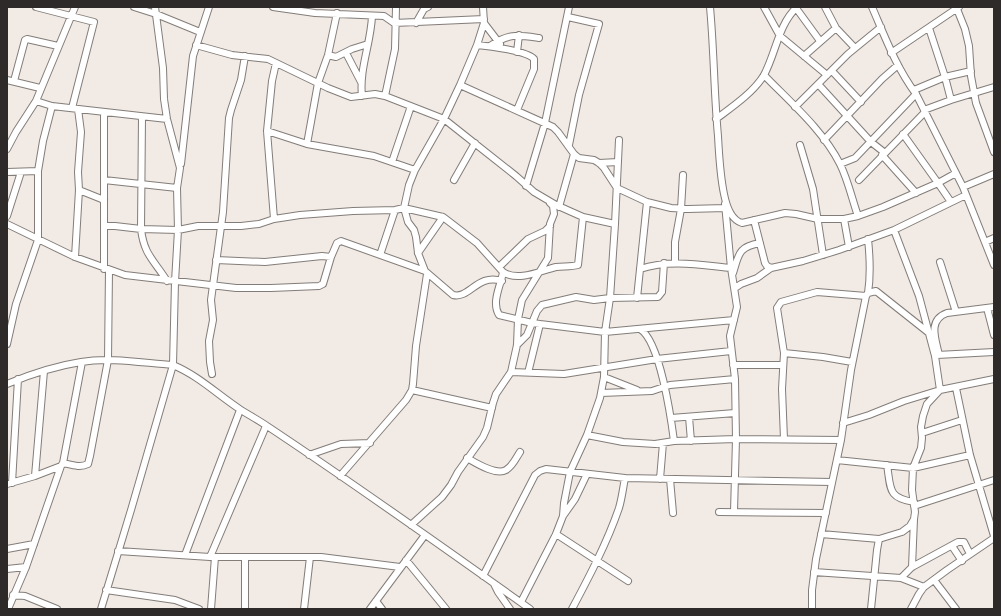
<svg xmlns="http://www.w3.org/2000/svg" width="1001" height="616" font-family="'PT Sans Narrow',sans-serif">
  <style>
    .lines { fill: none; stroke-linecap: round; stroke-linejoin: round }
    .minor-casing { stroke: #837d79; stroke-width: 8 }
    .minor { stroke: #fff; stroke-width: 6 }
  </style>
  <rect width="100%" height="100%" fill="#f1eae5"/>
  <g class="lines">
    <g class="minor-casing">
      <path id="minor" d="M36,7L94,22L72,108
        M134,7L156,14L200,32
        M155,7L163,68L164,99L167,119L180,168L177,188L178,230L175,282L173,365C199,376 218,395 241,410C249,415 258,420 267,426C356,485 443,547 530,609
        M273,7L315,13L384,16L394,23L484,19
        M483,7L484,23L477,45L460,85L444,119L415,170L409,185L404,208L408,222L414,230L416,237L418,253L425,271L453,295C470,299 477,273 502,281
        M710,7C714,50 714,93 718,136C719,155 720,175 724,194C726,204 731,220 742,223L785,213L796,214L818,219H844L858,216L883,207L938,183L951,202
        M764,7L780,36L827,75
        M825,7L836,28L855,48
        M872,7C885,37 896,67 916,94L963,187L994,265
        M796,8L820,41
        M957,9L965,29L969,46L971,76L976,103L994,152
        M568,17L599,24L579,95L569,145
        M416,23L424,9L428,7
        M484,23L500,44
        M929,28L945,77L951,100
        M196,45L232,55L268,59L328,88L351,97L375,94L385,96L444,119L516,176L534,192L556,205L583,217L615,224
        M477,45C489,46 528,51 534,59V69L517,110
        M490,46C509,33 518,35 539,38
        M517,52L519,35
        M346,53L361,82
        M891,53L959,7
        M328,55L336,57L352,49L368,44
        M804,56L836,28
        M832,71L861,102
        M764,75C790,102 823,130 840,164C848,180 852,199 858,216
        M7,80L40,88
        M14,81L25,40L27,39L58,46
        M818,84L871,142L885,153
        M460,85L553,127L558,132L574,154L579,158L594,160L599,163L604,168L617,188L647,202L671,208L688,209L725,208
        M914,90L945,77L971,71
        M362,96C359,69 371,43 372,16
        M385,96L395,49L396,7
        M36,101L75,7
        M795,107L848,54L881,27
        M924,110L951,100L994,87
        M142,117L141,229C144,255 154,260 167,281
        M716,119C732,107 754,92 764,75C776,53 778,25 797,7
        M267,131L307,144L374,156L415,170
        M903,134L938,183L956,173
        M824,140L882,79L898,65
        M307,144L318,83L328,55L337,13
        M800,145L813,189L823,255
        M7,149L16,132L36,101L52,106L167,119
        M882,155L916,193
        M392,162L411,106
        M599,163L618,162
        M181,164L193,56L209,7
        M840,164L855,158L916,94
        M7,172L38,171
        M104,180L177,188
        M454,180L475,143
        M859,180L925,112
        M526,186L545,123L569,7
        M963,187L994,174
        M79,190L104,200
        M725,204L731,268L737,307L730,336L735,379L736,439L734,512
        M559,207L574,154
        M7,216L21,172
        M274,219L267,131L272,81L276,63
        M844,219L849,247
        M754,220L765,263L767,266L771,268
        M7,224L75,257L125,275L236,288H271L319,286L323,284L331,257
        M105,226H115L141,229L178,230L198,226H241L259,224L274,219L300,215L353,211L395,210L404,208L443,217L477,243L503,272C501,285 491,302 499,315L532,323L605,332L734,320
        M985,242L994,238
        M418,253L443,217
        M380,255L395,210
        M75,257L79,190L78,172L81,132L78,109
        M216,260L265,262L322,256L331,257L337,243L341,241L425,271
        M940,262L956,312
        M675,263V242L681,209L683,175
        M499,267L528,239L545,231L550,226
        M104,269V113
        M640,269C670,259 701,265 731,268
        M503,272C518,282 540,271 556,267C563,266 571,267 578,265L583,217
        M733,273C739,254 738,247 760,243
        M735,288L741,284L757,278L771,268L803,261L839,250L894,230L966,195
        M868,293C871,274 870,258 868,239
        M637,298L647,202
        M987,308L994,335
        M640,329C660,341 671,418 674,441
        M7,344L16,304L38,240V171L43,141L52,106
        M517,345L527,335L537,311L542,305L576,297L594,300L610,298L658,297L662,292L664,263
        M784,353L823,357L852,362
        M937,355L994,352
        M939,355C936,340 927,320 947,313L994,307
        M733,365H783
        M511,372L564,374L657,359L731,351
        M528,373L540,324
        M212,374L210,362L209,341L213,320L211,300L223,212L229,118L231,110L241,80L245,56
        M604,377L637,390
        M7,384C31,374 55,366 81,362C111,357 143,363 173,365L131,510L101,609
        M956,388L970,455L994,536
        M412,390L492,408
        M601,393L652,391L670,385L735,379
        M689,417L691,441
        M671,418L735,413
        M843,423L869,415L904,401L940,390L994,379
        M922,433L962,420
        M587,435L623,442L655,444L674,441L736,439L841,440
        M784,439L782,389L784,353L777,308L781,302L817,292L866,296
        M309,455L341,444L370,443
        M467,458C476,463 496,476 506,470C513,466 516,458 520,452
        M837,460L913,468L970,455
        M63,463C72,465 80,468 88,464L90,456L108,360L109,270
        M887,465C891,488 887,498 914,502
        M35,476L44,371
        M340,476L406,400L412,390L413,384L416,346L427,274
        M660,479L663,443
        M670,479L673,513
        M12,483L18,379
        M7,484L35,476L61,466
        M914,506L994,480
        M719,512L826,513
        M563,516L564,503L570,472L587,435L600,398L604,377L605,332L610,298L615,224L619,140
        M411,525L442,497L451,485L458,472L483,437L487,428L493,403L496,394L511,372L517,345L518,319L522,300L548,258L550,224L554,214L553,206L550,203
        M556,534L628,581
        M821,534L879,539L902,532L910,526L914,519L915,512L912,490L913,468L921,448L922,438L921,427L923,416L927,404L940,390L935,356L919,296L894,230
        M952,546L962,561
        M7,549L34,544
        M118,551L210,557H321L400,567
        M185,555L240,410
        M210,557L266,426
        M406,560L446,609
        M912,567L914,519
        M7,569L26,567
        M814,572L901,578L924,587
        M483,576L535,475L540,471L546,469L625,478L832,482
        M901,578L912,567L958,542H964L970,554
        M934,580L956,609
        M494,584L498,592L510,609
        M106,590L175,600L199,609
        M13,595L25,596L57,609
        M376,601L382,609
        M521,602L556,534L563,516L575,499L587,474
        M8,609L26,567L61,466L63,463L82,362
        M211,609L215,557
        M245,609V557
        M304,609L310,557
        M370,609L425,535
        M572,609C589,577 607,543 619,508C622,498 623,488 625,478
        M812,609V590L816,559L841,440L851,370L866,296L868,293L876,291L929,333
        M871,609L877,550L879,539
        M911,609L919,594L924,587L947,570L994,538"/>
    </g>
    <use href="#minor" class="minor"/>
  </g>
  <rect width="1001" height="616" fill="none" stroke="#2d2a29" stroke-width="16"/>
</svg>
